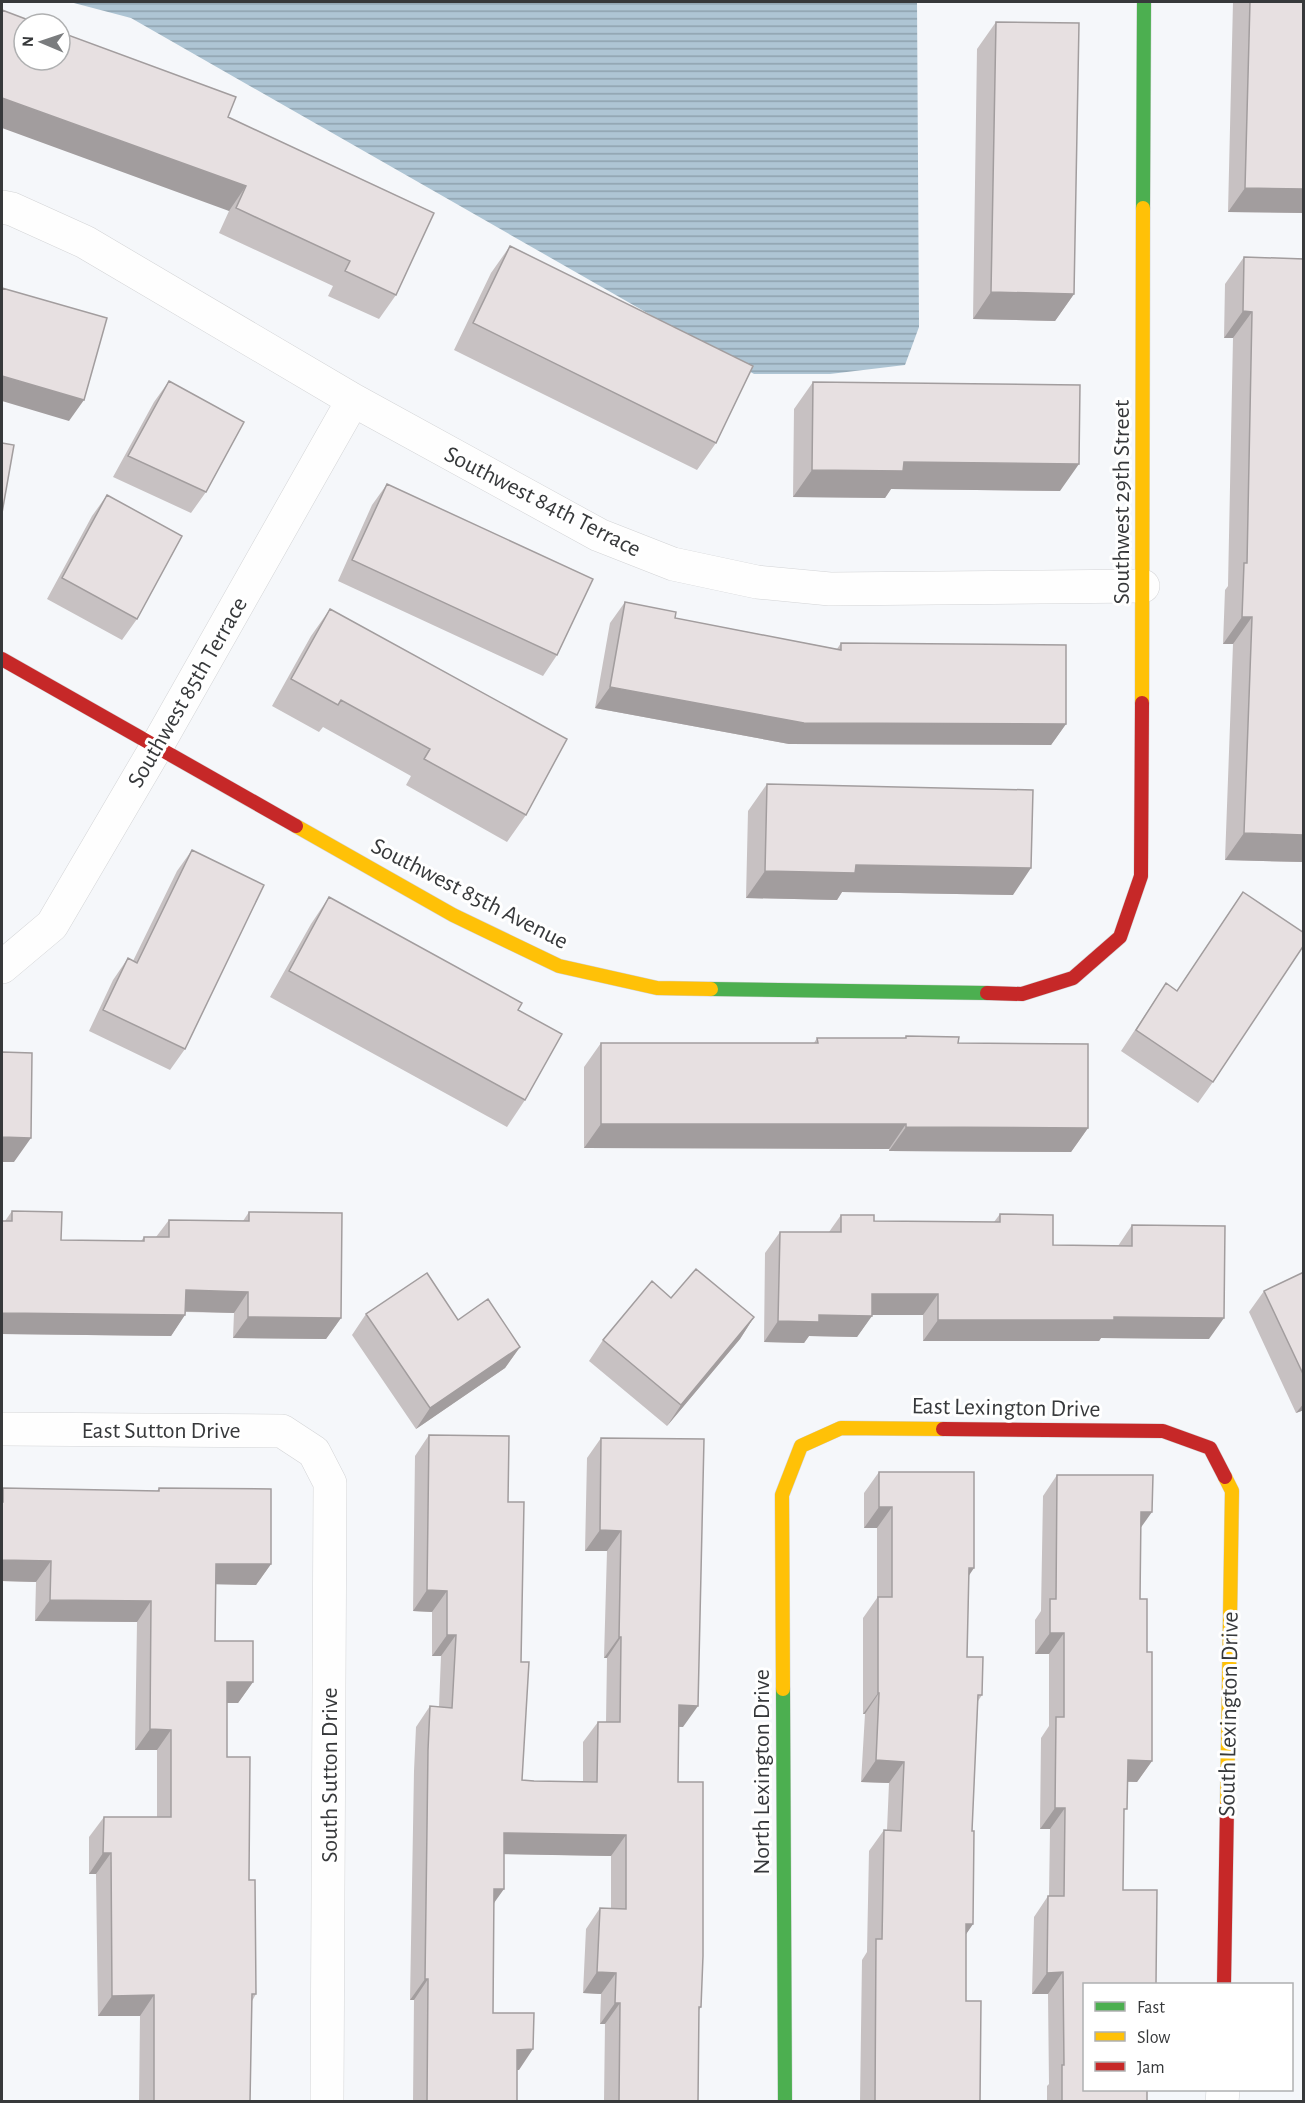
<svg xmlns="http://www.w3.org/2000/svg" width="1305" height="2103" font-family="'Alegreya Sans',sans-serif">
  <style>
    .water { fill: url(#water-rules) }
    .lines { fill: none; stroke-linecap: round; stroke-linejoin: round }
    .street-casing { stroke: #d3d4d6; stroke-width: 34 }
    .fast-casing { stroke: #d3d4d6; stroke-width: 15 }
    .slow-casing { stroke: #d3d4d6; stroke-width: 15 }
    .jam-casing { stroke: #d3d4d6; stroke-width: 15 }
    .street { stroke: #fefefe; stroke-width: 33 }
    .fast { stroke: #4caf50; stroke-width: 14 }
    .slow { stroke: #ffc107; stroke-width: 14 }
    .jam { stroke: #c62828; stroke-width: 14 }
    .wall { fill: #c7c1c2 }
    .shaded-wall { fill: #a29d9e }
    .building { fill: #e7e0e1; stroke: #a29d9e; stroke-width: 1.5 }
    .labels { text-anchor: middle; stroke-width: 6; stroke-linejoin: round; paint-order: stroke }
    .street-label { font-size: 24px; fill: #37393b; stroke: #fff }
  </style>
  <defs>
    <pattern id="water-rules" width="6" height="5" patternUnits="userSpaceOnUse" patternTransform="scale(1.5)"><rect width="6" height="5" fill="#aec5d4"/><path d="M0 2.5h6" fill="none" stroke="#8ea1ad"/></pattern>
  </defs>
  <rect width="100%" height="100%" fill="#f5f7fa"/>
  <path class="water" d="M70,2H917L919,327L905,365L830,374H754L131,18Z"/>
  <g class="lines">
    <g class="street-casing">
      <path id="street" d="M2,207L12,209L85,242L353,400L599,535L673,564L757,582L830,589L1143,586
        M2,967L52,925L157,746L353,400
        M2,1429L282,1431L314,1452L330,1483L327,2102
        M1222,2102L1223,2090"/>
    </g>
    <g class="fast-casing">
      <path id="fast" d="M1143,208L1144,2
        M711,989L987,993
        M783,1689L785,2102"/>
    </g>
    <g class="slow-casing">
      <path id="slow" d="M1142,703L1143,208
        M296,826L453,915L559,966L657,988L711,989
        M1225,1477L1232,1491L1227,1806
        M783,1689L782,1495L801,1446L841,1428L943,1429"/>
    </g>
    <g class="jam-casing">
      <path id="jam" d="M2,659L296,826
        M987,993L1022,994L1073,978L1120,937L1141,876L1142,703
        M943,1429L1163,1431L1210,1448L1225,1477
        M1224,1984L1227,1806"/>
    </g>
    <use href="#street" class="street"/>
    <use href="#fast" class="fast"/>
    <use href="#slow" class="slow"/>
    <use href="#jam" class="jam"/>
  </g>
  <path class="wall" d="M1233,2H1304V213L1228,212Z
    M996,22L1074,294L1055,321L973,319L977,49Z
    M228,117L396,295L379,319L328,296L333,286L219,233L229,211Z
    M510,246L716,443L697,470L454,350L491,273Z
    M1244,257L1304,259V862L1225,860L1233,644H1223L1225,590L1228,586L1233,338H1224L1225,284Z
    M169,381L206,492L191,513L113,477L154,402Z
    M813,382L1060,491L891,489L885,498L793,497L794,409Z
    M387,484L557,655L543,676L338,581L372,505Z
    M107,495L137,619L122,640L47,599L92,516Z
    M625,602L675,618L837,649L841,643L1066,724L1051,745L789,744L595,708L610,623Z
    M330,609L526,815L507,842L406,785L411,776L323,727L319,732L272,706L311,636Z
    M767,784L1013,895L842,892L837,900L746,898L748,811Z
    M192,850L185,1049L170,1070L89,1031L113,980L128,958L133,961L177,871Z
    M1243,892L1213,1082L1198,1103L1121,1051L1166,983L1177,991Z
    M329,897L518,1010L525,1100L507,1127L270,997L311,924Z
    M906,1036L958,1043L1088,1128L1071,1152L889,1151V1149L584,1148V1067L601,1043H814L817,1038H905Z
    M12,1211L61,1240L141,1241L144,1237H156L169,1220L243,1221L249,1212L341,1318L326,1339L233,1338L234,1313L186,1312L171,1336L2,1334V1221H5Z
    M1000,1214L1053,1245L1118,1246L1132,1225L1209,1339L1101,1338L1099,1341H923V1315H872L857,1337L809,1336L804,1343L764,1342L765,1253L780,1232H829L841,1215L874,1221L994,1222Z
    M1304,1272V1410L1296,1413L1249,1312L1264,1291Z
    M671,1298L754,1317L740,1339L667,1426L589,1361L603,1340Z
    M366,1314L458,1320L520,1347L505,1368L416,1429L352,1335Z
    M429,1435L508,1502L521,1662L522,1780L534,1781H583V1742L598,1722H606L607,1658H604L607,1551H585L587,1458L601,1438L683,1727H678V1782L701,2007L699,2010L698,2102H604L605,2024H600L601,1994L583,1993L586,1929L600,1908L611,1909V1856L504,1854L494,1904L493,2013L519,2070H517V2102H413L414,2000H410L414,1771L416,1727L430,1706L439,1707L441,1656H432V1612L413,1611L415,1456Z
    M879,1472L969,1576L967,1657L982,1695L978,1701L972,1831L973,1924L966,1934V2001L980,2102H860L862,1960L867,1952L869,1851L884,1830H887L889,1783L861,1782L865,1714H863V1618L877,1598V1528H864V1493Z
    M1057,1475L1141,1528L1140,1599L1147,1652L1152,1761L1137,1782H1128L1124,1813L1084,1984L1147,2102H1047V2086L1049,2084L1048,1994H1032L1034,1917L1048,1896H1049L1050,1829H1040L1041,1738L1049,1726V1654H1035V1620L1041,1611L1043,1496Z
    M3,1488L157,1491L159,1488L271,1564L256,1585L215,1584V1641L253,1682L238,1703H227V1757L249,1880L256,1994L252,2001L250,2102H139L140,2016H98L96,1874H89V1837L104,1817H157V1750H135L137,1622L35,1621L36,1582L2,1581V1490Z"/>
  <path class="shaded-wall" d="M2,98L246,186L229,211L2,128Z
    M1245,188L1304,189V213L1228,212Z
    M991,292L1074,294L1055,321L973,319Z
    M1243,311L1252,312L1233,338H1224Z
    M2,376L84,400L69,421L2,401Z
    M904,462L1079,464L1060,491L891,489L885,498L793,497L812,470Z
    M1242,617H1252L1233,644H1223Z
    M610,687L1066,724L1051,745L789,744L595,708Z
    M1244,833L1304,835V862L1225,860Z
    M856,865L1031,868L1013,895L842,892L837,900L746,898L765,871Z
    M601,1124H906L889,1149L584,1148Z
    M906,1127L1088,1128L1071,1152L889,1151Z
    M2,1137L31,1138L14,1162H2Z
    M186,1290L248,1292L234,1313L172,1311Z
    M872,1294H938L923,1315H858Z
    M2,1313L185,1315L171,1336L2,1334Z
    M819,1315L872,1316L857,1337L809,1336L804,1343L764,1342L778,1321Z
    M248,1317L341,1318L326,1339L233,1338Z
    M754,1317L740,1339L667,1426L681,1405Z
    M1114,1317L1224,1318L1209,1339L1101,1338L1099,1341H923L938,1320Z
    M520,1347L505,1368L416,1429L430,1408Z
    M1304,1403V1410L1296,1413Z
    M879,1507H892L877,1528H864Z
    M1141,1512H1152L1137,1533Z
    M600,1530L621,1531L607,1551H585Z
    M2,1560L51,1561L36,1582L2,1581Z
    M216,1564H271L256,1585L201,1584Z
    M969,1568H974L960,1589Z
    M427,1590L447,1591L432,1612L413,1611Z
    M50,1600L151,1601L137,1622L35,1621Z
    M1050,1633H1064L1049,1654H1035Z
    M447,1635H456L441,1656H432Z
    M619,1637H621L607,1658H604Z
    M227,1682H253L238,1703H213Z
    M878,1693H879L865,1714H863Z
    M679,1705L698,1706L683,1727L664,1726Z
    M150,1729L171,1730L157,1750H135Z
    M876,1760L904,1762L889,1783L861,1782Z
    M1128,1760L1152,1761L1137,1782L1113,1781Z
    M1055,1808H1065L1050,1829H1040Z
    M504,1833L626,1835L611,1856L490,1854Z
    M103,1853H111L96,1874H89Z
    M494,1889H504L489,1910Z
    M966,1924H973L958,1946Z
    M597,1972L616,1973L601,1994L583,1993Z
    M1063,1972L1048,1994H1032L1047,1973Z
    M425,1979H428L414,2000H410Z
    M154,1995L140,2016H98L112,1996Z
    M615,2003H620L605,2024H600Z
    M533,2049L519,2070L502,2071L517,2050Z"/>
  <path class="building" d="M1250,2H1304V189L1245,188Z
    M2,10L39,24H24V60H60V32L236,97L228,117L434,213L396,295L345,271L350,261L236,208L246,186L2,98Z
    M996,22L1079,23L1074,294L991,292Z
    M510,246L753,366L716,443L473,323Z
    M1244,257L1304,259V835L1244,833L1252,617H1242L1244,563H1247L1252,312L1243,311Z
    M2,288L107,318L84,400L2,376Z
    M169,381L244,422L206,492L128,456Z
    M813,382L1080,385L1079,464L904,462L903,471L812,470Z
    M2,443L14,445L2,513Z
    M387,484L593,579L557,655L352,560Z
    M107,495L182,536L137,619L62,578Z
    M625,602L676,612L675,618L841,650V643L1066,645V724L804,723L610,687Z
    M330,609L567,739L526,815L424,759L430,749L341,700L338,705L291,679Z
    M767,784L1033,790L1031,868L856,865L855,873L765,871Z
    M192,850L264,885L185,1049L103,1010L128,958L137,963Z
    M1243,892L1304,933V945L1213,1082L1136,1030L1166,983L1177,991Z
    M329,897L522,1003L518,1010L562,1034L525,1100L289,971Z
    M906,1036L959,1037L958,1043L1088,1044V1128L906,1127V1124H601V1043H818L817,1038H906Z
    M2,1052L32,1053L31,1138L2,1137Z
    M12,1211L62,1212L61,1240L144,1241V1237H169V1220L249,1221V1212L342,1213L341,1318L248,1317V1292L186,1290L185,1315L2,1313V1221H12Z
    M1000,1214L1053,1215V1245L1132,1246V1225L1225,1226L1224,1318L1114,1317V1320H938V1294H872V1316L819,1315V1322L778,1321L780,1232H841V1215H874V1221L1000,1222Z
    M696,1269L754,1317L681,1405L603,1340L652,1281L671,1298Z
    M1304,1272V1376L1264,1291Z
    M427,1273L458,1320L488,1299L520,1347L430,1408L366,1314Z
    M429,1435L509,1436L508,1502H524L521,1662H529L522,1780L534,1781L597,1782L598,1722H620L621,1637H619L621,1531L600,1530L601,1438L704,1439L698,1706L679,1705L678,1782H703V1956L701,2007H699L698,2102H619L620,2003H615L616,1973L597,1972L600,1908L626,1909V1835L504,1833V1889H494L493,2013H534L533,2049L517,2050V2102H427L428,1979H425L428,1750L430,1706L452,1708L456,1635H447V1591L427,1590Z
    M879,1472H974V1568H969L967,1657H983L982,1695H978L972,1831H974L973,1924H966V2001H981L980,2102H875L876,1939H882L884,1830L901,1831L904,1762L876,1760L879,1693H878V1597H892V1507H879Z
    M1057,1475H1153L1152,1512H1141L1140,1599H1147V1652H1152V1761L1128,1760L1127,1809H1124L1123,1890H1157L1156,1984H1084V2090H1147V2102H1062V2065H1064L1063,1972L1047,1973L1048,1896H1064L1065,1808H1055L1056,1717H1064V1633H1050V1599H1056Z
    M3,1488L159,1491V1488L271,1489V1564H216L215,1641H253V1682H227V1757H250L249,1880H255L256,1994H252L250,2102H154V1995L112,1996L111,1853H103L104,1817H171V1730L150,1729L151,1601L50,1600L51,1561L2,1560V1502H3Z"/>
  <g class="labels">
    <g class="street-label">
      <text transform="translate(543 501) rotate(27)" y="8">Southwest 84th Terrace</text>
      <text transform="translate(1121 502) rotate(-90)" y="8">Southwest 29th Street</text>
      <text transform="translate(187 692) rotate(-60)" y="8">Southwest 85th Terrace</text>
      <text transform="translate(470 893) rotate(27)" y="8">Southwest 85th Avenue</text>
      <text transform="translate(1006 1407) rotate(1)" y="8">East Lexington Drive</text>
      <text x="161" y="1438">East Sutton Drive</text>
      <text transform="translate(1228 1714) rotate(-89)" y="8">South Lexington Drive</text>
      <text transform="translate(761 1772) rotate(-90)" y="8">North Lexington Drive</text>
      <text transform="translate(329 1775) rotate(-90)" y="8">South Sutton Drive</text>
    </g>
  </g>
  <rect width="1305" height="2103" fill="none" stroke="#37393b" stroke-width="6"/>
  <rect x="1083" y="1983" width="210" height="108" fill="#ffffff" stroke="#afb0b1" stroke-width="1.5"/>
  <rect x="1095" y="2002" width="30" height="9" fill="#4caf50" stroke="#afb0b1" stroke-width="1.5"/>
  <text x="1137" y="2013" font-size="18" fill="#37393b">Fast</text>
  <rect x="1095" y="2032" width="30" height="9" fill="#ffc107" stroke="#afb0b1" stroke-width="1.5"/>
  <text x="1137" y="2043" font-size="18" fill="#37393b">Slow</text>
  <rect x="1095" y="2062" width="30" height="9" fill="#c62828" stroke="#afb0b1" stroke-width="1.5"/>
  <text x="1137" y="2073" font-size="18" fill="#37393b">Jam</text>
  <g transform="translate(42 42) rotate(272)"><circle r="28" fill="#ffffff" stroke="#afb0b1" stroke-width="1.5"/>
  <path d="M0-4.5L10 22L0 15L-10 22Z" fill="#7a7c7e"/>
  <text y="-9" font-size="16" font-weight="bold" text-anchor="middle" fill="#37393b">N</text>
  </g>
</svg>
